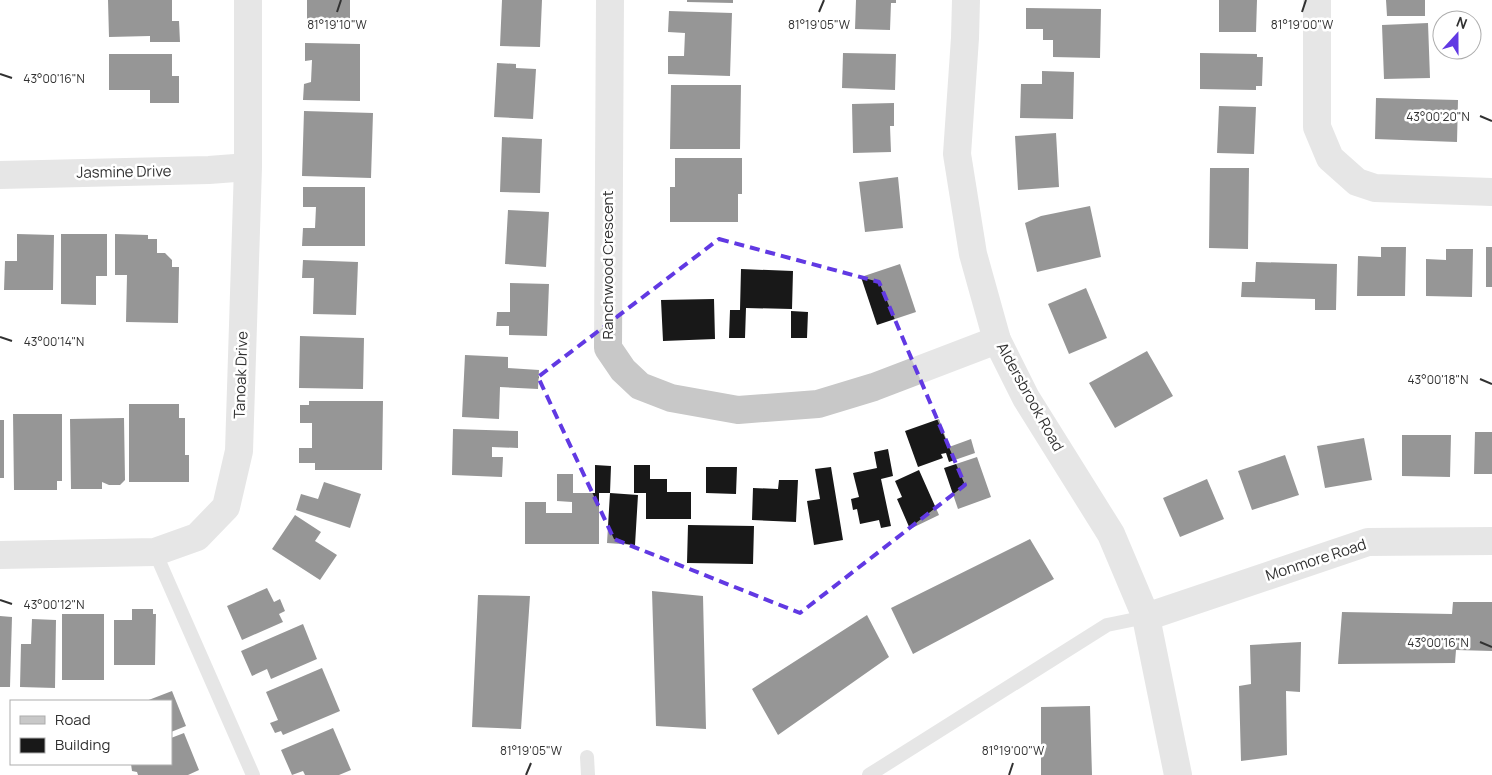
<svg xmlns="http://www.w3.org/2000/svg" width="1492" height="775" font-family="Manrope,sans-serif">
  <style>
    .building { fill: #181818 }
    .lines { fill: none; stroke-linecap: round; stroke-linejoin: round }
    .service { stroke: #c8c8c8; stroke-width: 14 }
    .minor { stroke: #c8c8c8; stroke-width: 28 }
    .tertiary { stroke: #c8c8c8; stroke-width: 28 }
    .marked { fill: none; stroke: #6139e3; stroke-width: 4; stroke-dasharray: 10 6; stroke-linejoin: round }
    .ticks { fill: none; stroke: #313131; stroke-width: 2 }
    .labels { text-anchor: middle; stroke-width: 5; stroke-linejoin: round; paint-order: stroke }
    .street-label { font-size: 15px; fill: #313131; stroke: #fff }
    .ticks-label { font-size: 12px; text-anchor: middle; fill: #313131; stroke: #fff; stroke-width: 5; stroke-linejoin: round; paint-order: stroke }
  </style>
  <rect width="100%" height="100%" fill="#fff"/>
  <path class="building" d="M108,0H172V21H179L180,42H150V36L109,37Z
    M307,0H350V24H307Z
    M502,0H542L540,47L500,46Z
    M687,0H733V3L687,2Z
    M856,0H896V3H891L890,30L855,29Z
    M1219,0H1257L1256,32H1219Z
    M1386,0H1425V16H1387Z
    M1026,8L1101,9L1100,58L1053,57V40H1043V29H1026Z
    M669,11L732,13L730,76L668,74V56H684L685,33L668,32Z
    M1428,23L1430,78L1384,79L1382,25Z
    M305,43L360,44V101L303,100L304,84L311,82L312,60L305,61Z
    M843,53L896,54L895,90L842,88Z
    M1200,53L1257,54V57H1263L1262,86H1256V90L1200,89Z
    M109,54H172V76H179V103H150V90H109Z
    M497,63L516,64V68L536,69L533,119L494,117Z
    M1042,71L1074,72L1073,119L1020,118L1021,84H1042Z
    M671,85H741L740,149H670Z
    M1376,98L1458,100L1457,142L1375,139Z
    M894,103V126H890L891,152L853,153L852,104Z
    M1219,106L1256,107L1254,154L1217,153Z
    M304,111L373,113L371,178L302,176Z
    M1056,133L1059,187L1018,190L1015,136Z
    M502,137L542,139L540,193L500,192Z
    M675,158H742V194H738V222H670V187H675Z
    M1210,168H1249L1248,249L1209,248Z
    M898,177L903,228L865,232L859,182Z
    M303,187H365V246H302L303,228H315L316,207H303Z
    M1090,206L1101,257L1037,272L1025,223L1041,216Z
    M508,210L549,212L546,267L505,264Z
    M17,234L54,235L53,290H4L5,261H17Z
    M61,234H107V276H96V305L61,304Z
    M115,234L148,235V239H157V253H165L172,260V267H179L178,323L126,322L127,275H115Z
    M1381,247H1406L1405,296H1357L1358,256L1381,257Z
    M1486,247H1492V287H1486Z
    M1446,249H1473L1472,297L1426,296V259L1446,260Z
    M303,260L358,262L356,315L313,314L314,278H302Z
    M1256,262L1337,264L1336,310H1315V299L1241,297L1242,282H1255Z
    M900,264L916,312L877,325L861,277Z
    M741,269L793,271L792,309L746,308L745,338H729L730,310H740Z
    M510,283L549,284L547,336L509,335V326H496L497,312H510Z
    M1086,288L1107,338L1069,354L1048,304Z
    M714,299L715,339L663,341L661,300Z
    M791,311L808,312L807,338H791Z
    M300,336L364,338L363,389L299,388Z
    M1147,351L1173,396L1115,428L1089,383Z
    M465,355L508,357V368L539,370L538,389L500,387L499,419L462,417Z
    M309,401H383L382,470H315V463H299V448H312V423H300V405H309Z
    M129,404H179V418H185V455H189V482H129Z
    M13,414H62V481H57V490H14Z
    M124,418L125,480L120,485H109L102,482V489H71L70,419Z
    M939,419L949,447L971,439L975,453L949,462L946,453L941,454L943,458L918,467L905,431Z
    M0,420H4V478H0Z
    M453,429L518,431V448L492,447V457H503L502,477L452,475Z
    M1475,432H1492V474H1474Z
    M1402,435H1451L1450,477L1402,476Z
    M1364,438L1372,480L1325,488L1317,446Z
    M888,449L893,476L881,479L891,526L881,528L879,520L860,524L857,509L853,510L851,499L859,497L853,473L877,468L874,452Z
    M1285,455L1299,495L1252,510L1238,471Z
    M977,457L991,497L958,509L944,468Z
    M595,465L611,466L610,493H599V544H525V502H546V513H572V502L557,501V474H573V493H595Z
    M634,465H650V479H667V492H691V519H646V493H634Z
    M706,467H737L736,494L706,493Z
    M831,467L843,540L814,545L807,501L820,499L815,469Z
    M919,470L939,515L910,529L897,499L902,497L895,481Z
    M1207,479L1224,519L1180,537L1163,498Z
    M779,480H798L796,522L752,520L753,488L778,489Z
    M324,482L361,494L350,528L296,510L301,494L318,499Z
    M610,493L638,495L635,545L607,543Z
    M295,515L321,532L315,541L337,555L320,580L272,549Z
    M688,525L754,526L753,564L687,563Z
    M1030,539L1054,579L913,654L891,608Z
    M267,588L274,602L280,599L285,611L279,614L283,622L242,640L227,606Z
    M652,591L703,596L706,729L656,726Z
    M478,595L530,596L521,729L472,727Z
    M1453,602H1492V651L1456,650L1455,663L1338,664L1342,612L1452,614Z
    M132,609H153V614H156L155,665H114V620H132Z
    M62,614H104V680H62Z
    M867,615L889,657L778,735L752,689Z
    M0,616L12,617L10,687H0Z
    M32,619L56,620L55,688L20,687L21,644H31Z
    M303,624L317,659L271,679L267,669L252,676L241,651Z
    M1301,642L1300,692L1286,691L1287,755L1241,761L1239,686L1251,684L1250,645Z
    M322,668L340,711L283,735L281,731L275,733L270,723L278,720L266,692Z
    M172,691L186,726L171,732V701H146Z
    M1090,706L1092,775H1041V707Z
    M333,728L351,770L339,775H305L303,771L292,775L281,750Z
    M184,733L199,770L188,775H138L137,772L132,771L131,764H171V738Z"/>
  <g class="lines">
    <path class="service" d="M155,552L253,775
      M587,757L588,775
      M869,775L1107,625L1146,617"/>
    <path class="minor" d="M610,0L608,348L623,370L640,386L671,398L738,410L818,404L874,387L997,340
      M1317,0V127L1330,158L1357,182L1375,188L1492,192
      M0,175L209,170L248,167
      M0,555L155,552L197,537L226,507L239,451L248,167V0
      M1146,617L1368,542L1492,541"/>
    <path class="tertiary" d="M966,0L965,38L957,154L973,254L997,340L1026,398L1111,534L1146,617L1178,775"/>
  </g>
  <path d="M0 0H1492V775H0ZM719,239L879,282L965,485L800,613L614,539L538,377Z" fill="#fff" fill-opacity=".55" fill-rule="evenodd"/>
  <path class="marked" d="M719,239L879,282L965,485L800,613L614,539L538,377Z"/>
  <path class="ticks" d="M337,12L341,0M819,12L824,0M1302,12L1306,0M0,74L12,78M1480,116L1492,121M0,337L12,341M1480,379L1492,384M0,600L12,604M1480,642L1492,647M526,775L531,763M1009,775L1013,763"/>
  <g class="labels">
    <g class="street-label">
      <text transform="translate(124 172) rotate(-1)" y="5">Jasmine Drive</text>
      <text transform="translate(608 265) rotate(-90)" y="5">Ranchwood Crescent</text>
      <text transform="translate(241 375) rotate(-88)" y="5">Tanoak Drive</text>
      <text transform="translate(1030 397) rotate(61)" y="5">Aldersbrook Road</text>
      <text transform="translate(1316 560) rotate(-18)" y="5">Monmore Road</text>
    </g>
  </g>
  <g class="ticks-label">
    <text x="337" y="29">81°19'10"W</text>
    <text x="819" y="29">81°19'05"W</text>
    <text x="1302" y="29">81°19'00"W</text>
    <text x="54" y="83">43°00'16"N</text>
    <text x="1438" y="121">43°00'20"N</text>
    <text x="54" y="346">43°00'14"N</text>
    <text x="1438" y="384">43°00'18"N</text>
    <text x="54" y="609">43°00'12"N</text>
    <text x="1438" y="647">43°00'16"N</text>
    <text x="531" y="755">81°19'05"W</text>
    <text x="1013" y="755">81°19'00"W</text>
  </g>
  <rect x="10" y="700" width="162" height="65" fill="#ffffff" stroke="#adadad"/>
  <rect x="20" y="716" width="25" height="8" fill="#c8c8c8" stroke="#adadad"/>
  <text x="55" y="725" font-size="15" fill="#313131">Road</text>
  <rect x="20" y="738" width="25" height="15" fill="#181818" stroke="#adadad"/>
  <text x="55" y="750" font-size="15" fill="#313131">Building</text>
  <g transform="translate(1457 35) rotate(21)"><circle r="24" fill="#ffffff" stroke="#adadad"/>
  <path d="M0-4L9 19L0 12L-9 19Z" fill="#6139e3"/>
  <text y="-8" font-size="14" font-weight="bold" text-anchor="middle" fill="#313131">N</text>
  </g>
</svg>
